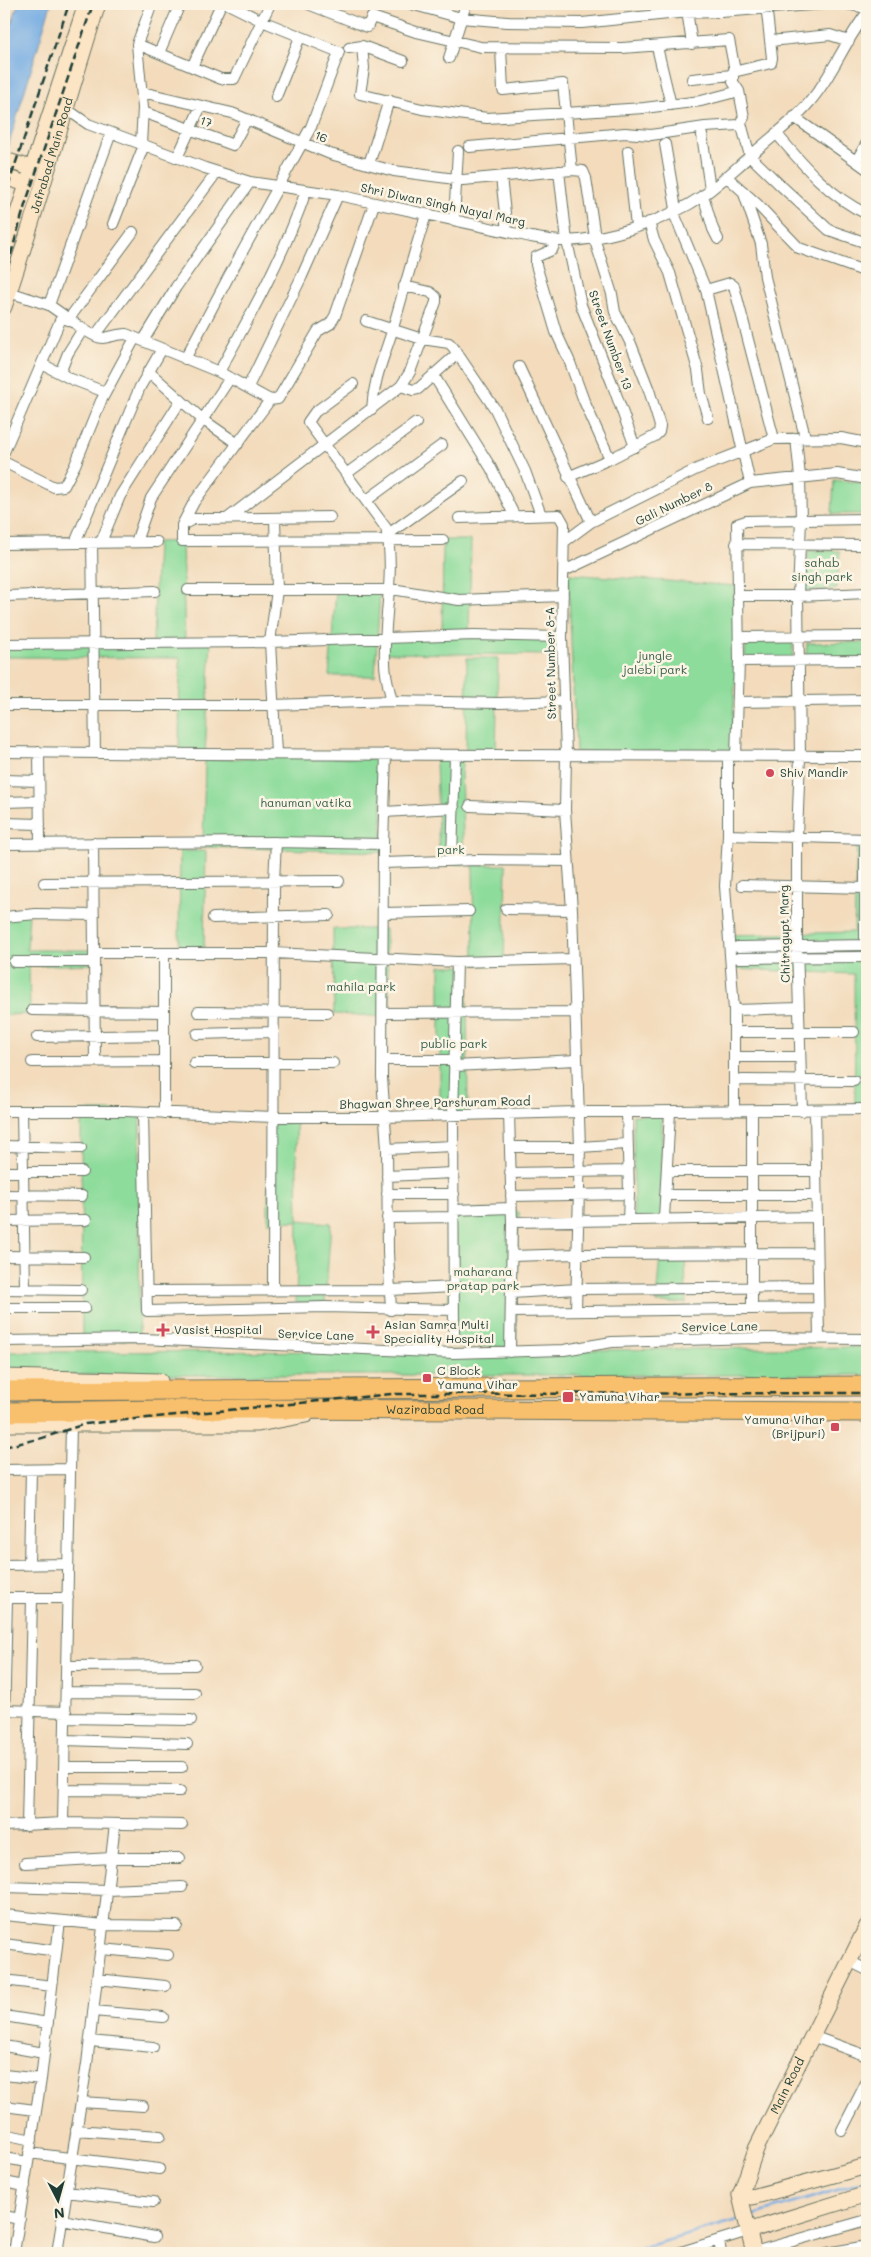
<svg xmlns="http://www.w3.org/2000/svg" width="871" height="2257" font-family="Mali,sans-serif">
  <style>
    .green { fill: #8ddc9b; stroke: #568c68 }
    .water { fill: #75ace3; stroke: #4a748c }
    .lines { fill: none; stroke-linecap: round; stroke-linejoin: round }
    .stream { stroke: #75ace3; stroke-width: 2.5 }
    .street-casing { stroke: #697464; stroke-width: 12 }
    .secondary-casing { stroke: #697464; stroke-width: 17 }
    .highway-casing { stroke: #697464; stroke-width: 21 }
    .street { stroke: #fff; stroke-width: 10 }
    .secondary { stroke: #fce5c4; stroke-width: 15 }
    .highway { stroke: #f8bf6c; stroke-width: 19 }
    .rail { stroke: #1f3d34; stroke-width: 2.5; stroke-dasharray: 8 4; stroke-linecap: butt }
    .poi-dot { fill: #d1495b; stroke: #fcf5e5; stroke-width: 2 }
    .labels { text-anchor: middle; stroke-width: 5; stroke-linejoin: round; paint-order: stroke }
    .street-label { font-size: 12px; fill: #1f3d34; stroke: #fcf5e5 }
    .park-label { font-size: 12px; fill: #355d49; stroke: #fcf5e5 }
    .poi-label { font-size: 12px; fill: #1f3d34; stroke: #fcf5e5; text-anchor: start }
  </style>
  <rect width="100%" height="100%" fill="#fcf5e5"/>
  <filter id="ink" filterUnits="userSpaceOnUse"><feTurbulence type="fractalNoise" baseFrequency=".02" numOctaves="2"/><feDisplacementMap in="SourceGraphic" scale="10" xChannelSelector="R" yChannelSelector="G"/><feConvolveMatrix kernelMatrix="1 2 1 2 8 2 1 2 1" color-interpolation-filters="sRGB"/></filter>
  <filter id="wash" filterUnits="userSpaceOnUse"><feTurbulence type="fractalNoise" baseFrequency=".0096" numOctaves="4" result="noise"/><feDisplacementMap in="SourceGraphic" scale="20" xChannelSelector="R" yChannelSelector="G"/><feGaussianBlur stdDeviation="1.12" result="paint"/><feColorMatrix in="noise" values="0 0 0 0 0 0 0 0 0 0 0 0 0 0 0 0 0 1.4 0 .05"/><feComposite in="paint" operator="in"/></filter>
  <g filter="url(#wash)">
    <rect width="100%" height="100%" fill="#f3dbbc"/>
    <path class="green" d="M834,480L867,483V514H832Z
      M443,540H471L469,637L553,636V655L383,653L385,638L442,636Z
      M182,541L185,642H211L205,754H179L180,658L4,657V635L5,655L8,644L153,643L157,542Z
      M809,550L840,551L837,589L804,591Z
      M568,574L737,586L733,596L737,652L731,752H576Z
      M336,590H380L375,676H329Z
      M746,641H793L792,660L745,658Z
      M867,642V659L806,658L807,643Z
      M467,658H498L496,755H466Z
      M293,756L382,759V852L203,847L205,760Z
      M463,759L461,773L464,865L439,862L436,760Z
      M857,838L867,839V1110H855L854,974L732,969L730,935L854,932Z
      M180,851H206L204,948L179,949Z
      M473,865H506L504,966L474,965Z
      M4,912H29L27,950H94L91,964L29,966L30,1014L4,1015Z
      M333,929H385L391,1017L334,1014Z
      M440,966H467L468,1118L440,1116Z
      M81,1111H140L139,1340L82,1341Z
      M633,1115L662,1116L661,1217L634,1219Z
      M269,1123H296L298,1220L331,1223L325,1303H296L298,1221L268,1222Z
      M450,1208L519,1212L516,1347L448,1346Z
      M660,1254H685L686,1303H656Z
      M867,1347V1375H4V1352L501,1351Z"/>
    <path class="water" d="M18,4H51L4,160V47Z"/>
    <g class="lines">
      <path class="stream" d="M751,2216L867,2181
        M625,2253L741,2219"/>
    </g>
  </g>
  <g filter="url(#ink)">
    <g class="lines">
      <g class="street-casing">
        <path id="street" d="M308,4L367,27L372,17L416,32L481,47L622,48L729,40L735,71
          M411,4L461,18L507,22L582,23L678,13L721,12L824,4
          M686,4L692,44
          M847,4L867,8
          M770,41L830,35L849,41
          M137,44L221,79H234L270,4
          M657,47L671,105
          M349,48L362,46
          M501,48L503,90L563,84L572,170
          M159,53L180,4
          M449,58L466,4
          M403,61L362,46L364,68L360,94L422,109L487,118L644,108L701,101L739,91
          M192,67L221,4
          M692,79L732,75
          M142,92L232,113L330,154L394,171L463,180L572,170L583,171L586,178L596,244L612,294L615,312L631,344L649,390L660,426L659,432L655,436L610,459L568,477
          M276,97L300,37
          M65,108L88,124L205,168L250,182L338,195L531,237C542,239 553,241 564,241C609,240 667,220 704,195C722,182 739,165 756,151C773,136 792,122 807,105C832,77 844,42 867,13
          M143,112L233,145L247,119
          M794,117L867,169
          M741,123L750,156L778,183L829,230L867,243
          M776,133C803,165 830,197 867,214
          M702,135L710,189
          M141,144L143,108L137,44L152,4
          M665,144L676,209
          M469,147L625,133L651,135L705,127L739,125L744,117L739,91L733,82V72L771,63L772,58L766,4
          M628,151L636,227
          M177,158L201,106
          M856,161L867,143
          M369,164L389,100
          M559,171L567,241L581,305L612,383L635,447
          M726,176L757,204L799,248L867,272
          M501,177L507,231
          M743,191L761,244L765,277L805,437
          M703,195L713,229L718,239
          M673,211L706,290L750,483
          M454,220L458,151
          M649,222L654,240L670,273L698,370L701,394L708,418
          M113,224L144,145
          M556,241L552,250L536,257V265L556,332L569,360L584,401L610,459
          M706,290L730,283L734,286L774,439
          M9,292L49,305L83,329
          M49,305L111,133
          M68,320L133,232
          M366,321L422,339L449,343L453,347L495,409L525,471L541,515
          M95,336L217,172
          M143,341L176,287L250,182
          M185,359L230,274L311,127L339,52L262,21L228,4
          M42,364L71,379L105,392
          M519,367L591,522
          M148,371L202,419L238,444
          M219,372C252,313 284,255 306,191
          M60,373L68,353L83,329C108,345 102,335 126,334L219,372L270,400L278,399L318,331L330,324L335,316L374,204
          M434,376L491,468L514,515
          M353,384L315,412L308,422L386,528C396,573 383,618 385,663C385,675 389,689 392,701
          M401,386L413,390L418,389L457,354
          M248,387L302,276L338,195
          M372,409C374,377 384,358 393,328C404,290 414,252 426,215
          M796,438L800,477L801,519L798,596L800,756L797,837V945L802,1111
          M4,452L62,316
          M4,462L54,487L64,486L75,465L101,401L135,338
          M346,474L416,423
          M367,500L442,445
          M330,517L194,519L182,525V541L443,540
          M228,518L401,386L410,372L436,302V297L430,292L404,286
          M459,518L559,515L564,524L562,637L566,755L565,810L572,910L580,1147L576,1311
          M275,519L277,590L270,642L276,753
          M182,525L194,502L270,400
          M387,535L463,481
          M92,542L95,753
          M101,542L120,496L181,400
          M136,542L151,498L230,378
          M564,542L591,522L697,469L774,439L841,438L867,443
          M75,543L140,387L162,349
          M4,544L157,542
          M736,544L867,545
          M564,571L750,483L837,474L867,479
          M188,590H398L459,600L563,596
          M6,596L155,591
          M737,596H798L867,593
          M739,637L867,636
          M4,644L270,642L474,635L562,637
          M739,661L867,660
          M739,702L867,700
          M4,705H273L392,701L499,703L564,701
          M4,752L199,754L867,756
          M39,752L40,844
          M386,754L383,844L382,1077L387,1149L388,1252L391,1310
          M728,756V835L725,886L734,1010V1111
          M736,756L739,661L737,524L746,521L867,519
          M4,780L39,781
          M4,802L40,801
          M470,806L565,810
          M384,812L454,808
          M4,823L40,824
          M728,835L867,839
          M865,839V945
          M93,843L95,1062
          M4,844L276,842L383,844
          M452,860L455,755
          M383,863L477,860L567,861
          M44,883L339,881
          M742,885L865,888
          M506,909L572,910
          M384,913L469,911
          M4,917L36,914L94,915
          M213,918L329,915
          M737,947L867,945
          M94,953H274L457,962L573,959
          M164,953V1113
          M738,958L867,957
          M14,962H94
          M32,1010L164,1012
          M734,1010L799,1008
          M198,1012L327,1013
          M383,1013L574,1012
          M734,1032H854
          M197,1034L274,1032
          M37,1037L164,1035
          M734,1057H800
          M382,1060H454
          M32,1062L164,1061
          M194,1063H333
          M454,1066L576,1060
          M734,1082L742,1080L854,1081
          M4,1111H125L274,1117H384L578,1112L867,1109
          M22,1111L25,1289
          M627,1111L629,1194L628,1221
          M752,1111V1309
          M815,1111L819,1339
          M143,1112L147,1311L325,1307L454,1310
          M509,1113L512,1222L510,1352
          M4,1146L81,1148
          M510,1147H580L626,1144
          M387,1149L453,1146
          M667,1171H816
          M4,1172H82
          M510,1173L628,1171
          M387,1176L453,1173
          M387,1194H454
          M4,1195L82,1196
          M665,1195H816
          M511,1196L629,1194
          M454,1210L511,1208
          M387,1218L454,1217
          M664,1218L670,1112
          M4,1221L86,1220
          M512,1222L817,1217
          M4,1256L84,1257
          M512,1256L577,1254L817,1253
          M4,1289L81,1290
          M147,1291L391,1290L454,1287
          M273,1291L274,881L276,842
          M512,1293L577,1289L818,1287
          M4,1308H85
          M511,1312L818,1308
          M454,1335L453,1117L457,962
          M4,1341L143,1339L453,1353L564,1350L612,1342L755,1338L867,1339
          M4,1470L70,1469
          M4,1565L68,1564
          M29,1565L31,1471
          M4,1598H68
          M67,1666L195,1665
          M66,1692L195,1693
          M4,1710L66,1712
          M65,1718L191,1720
          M4,1723L7,1598
          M65,1740L187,1744
          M65,1767H182
          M64,1790L180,1791
          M63,1823L71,1424
          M4,1826L63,1823L182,1825
          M27,1826L32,1598
          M25,1863L111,1858H180
          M4,1887L108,1890L182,1887
          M4,1915L104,1925L177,1926
          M4,1944L50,1950L56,1954L41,2079L14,2253
          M101,1949L168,1955
          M56,1954L60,1921
          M851,1962L867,1970
          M97,1979L165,1986
          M4,1980L52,1986
          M93,2011L163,2017
          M4,2016L48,2023
          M812,2036L867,2056
          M90,2041L153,2047
          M4,2046L44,2053
          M4,2075L41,2079
          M81,2102L143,2106
          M4,2106L35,2110
          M76,2130L160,2136
          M842,2130L867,2081
          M4,2134L32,2140
          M29,2153L159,2169
          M4,2158L28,2162
          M4,2182L25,2186
          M66,2192L153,2202
          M4,2216L20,2219
          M62,2220L154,2237
          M719,2240L721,2253
          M4,2249L14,2252
          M754,2252L867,2220
          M57,2253L87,2064L115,1824
          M678,2253L748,2231
          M827,2253L867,2246"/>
      </g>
      <g class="secondary-casing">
        <g id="secondary">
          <path d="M4,160L32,168"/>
          <path d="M4,177L27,184"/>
          <path d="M4,255L86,4"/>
          <path id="s1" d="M4,307C38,207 66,105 98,4"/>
          <path d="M4,1377L160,1381"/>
          <path d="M4,1424H258L306,1415"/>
          <path d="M740,2194L752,2197L867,2166"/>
          <path d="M748,2231L867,2194"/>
          <path id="s2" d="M754,2253L740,2196L756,2149L867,1926"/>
        </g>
      </g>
      <g class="highway-casing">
        <g id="highway">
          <path d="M4,1391L867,1386"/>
          <path id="s3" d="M4,1412L245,1409L867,1412"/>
        </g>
      </g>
      <use href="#street" class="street"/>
      <use href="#secondary" class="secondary"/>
      <use href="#highway" class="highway"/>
      <path class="rail" d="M4,198L69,4
        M4,278L25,205L93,4
        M4,1447L42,1438L85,1424L392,1394L867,1393"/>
    </g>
  </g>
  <g class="poi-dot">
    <circle cx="770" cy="773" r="5"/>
    <path d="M160.5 1322.5h5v5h5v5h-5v5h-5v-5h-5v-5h5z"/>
    <path d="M370.5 1324.5h5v5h5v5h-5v5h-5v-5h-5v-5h5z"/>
    <rect x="422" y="1373" width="10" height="10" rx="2.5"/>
    <rect x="562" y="1391" width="12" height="12" rx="2.5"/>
    <rect x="830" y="1422" width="10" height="10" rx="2.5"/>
  </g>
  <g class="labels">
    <g class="street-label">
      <text transform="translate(206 122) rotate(20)" y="4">17</text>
      <text transform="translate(321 137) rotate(23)" y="4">16</text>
      <text dy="4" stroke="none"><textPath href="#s1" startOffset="159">Jafrabad Main Road</textPath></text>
      <text transform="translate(443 205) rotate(12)" y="4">Shri Diwan Singh Nayal Marg</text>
      <text transform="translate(610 340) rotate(70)" y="4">Street Number 13</text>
      <text transform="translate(674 504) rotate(-26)" y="4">Gali Number 8</text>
      <text transform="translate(551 663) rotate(-91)" y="4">Street Number 8-A</text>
      <text transform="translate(785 934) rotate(-91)" y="4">Chitragupt Marg</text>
      <text transform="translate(435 1103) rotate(-1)" y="4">Bhagwan Shree Parshuram Road</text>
      <text transform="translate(720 1327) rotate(-1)" y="4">Service Lane</text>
      <text transform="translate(316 1335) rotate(2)" y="4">Service Lane</text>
      <text dy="4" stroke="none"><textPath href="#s3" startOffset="431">Wazirabad Road</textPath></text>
      <text dy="4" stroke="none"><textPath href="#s2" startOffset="179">Main Road</textPath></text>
    </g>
    <g class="park-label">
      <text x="822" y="567">sahab<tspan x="822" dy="14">singh park</tspan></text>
      <text x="655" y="660">jungle<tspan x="655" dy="14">jalebi park</tspan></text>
      <text x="306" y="807">hanuman vatika</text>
      <text x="451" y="854">park</text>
      <text x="361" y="991">mahila park</text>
      <text x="454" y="1048">public park</text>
      <text x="483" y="1276">maharana<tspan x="483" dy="14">pratap park</tspan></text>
    </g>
    <g class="poi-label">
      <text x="780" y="777">Shiv Mandir</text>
      <text x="384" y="1329">Asian Samra Multi<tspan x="384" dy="14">Speciality Hospital</tspan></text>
      <text x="174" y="1334">Vasist Hospital</text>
      <text x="437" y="1375">C Block<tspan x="437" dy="14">Yamuna Vihar</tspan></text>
      <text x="579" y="1401">Yamuna Vihar</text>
      <text x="825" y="1424" text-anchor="end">Yamuna Vihar<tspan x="825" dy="14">(Brijpuri)</tspan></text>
    </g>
  </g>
  <rect width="871" height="2257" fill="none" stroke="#fcf5e5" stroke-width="20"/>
  <g transform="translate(58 2200) rotate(174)" stroke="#fcf5e5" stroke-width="4" paint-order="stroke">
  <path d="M0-4L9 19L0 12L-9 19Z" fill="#1f3d34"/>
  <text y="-8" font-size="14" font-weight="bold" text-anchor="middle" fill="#1f3d34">N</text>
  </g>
</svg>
